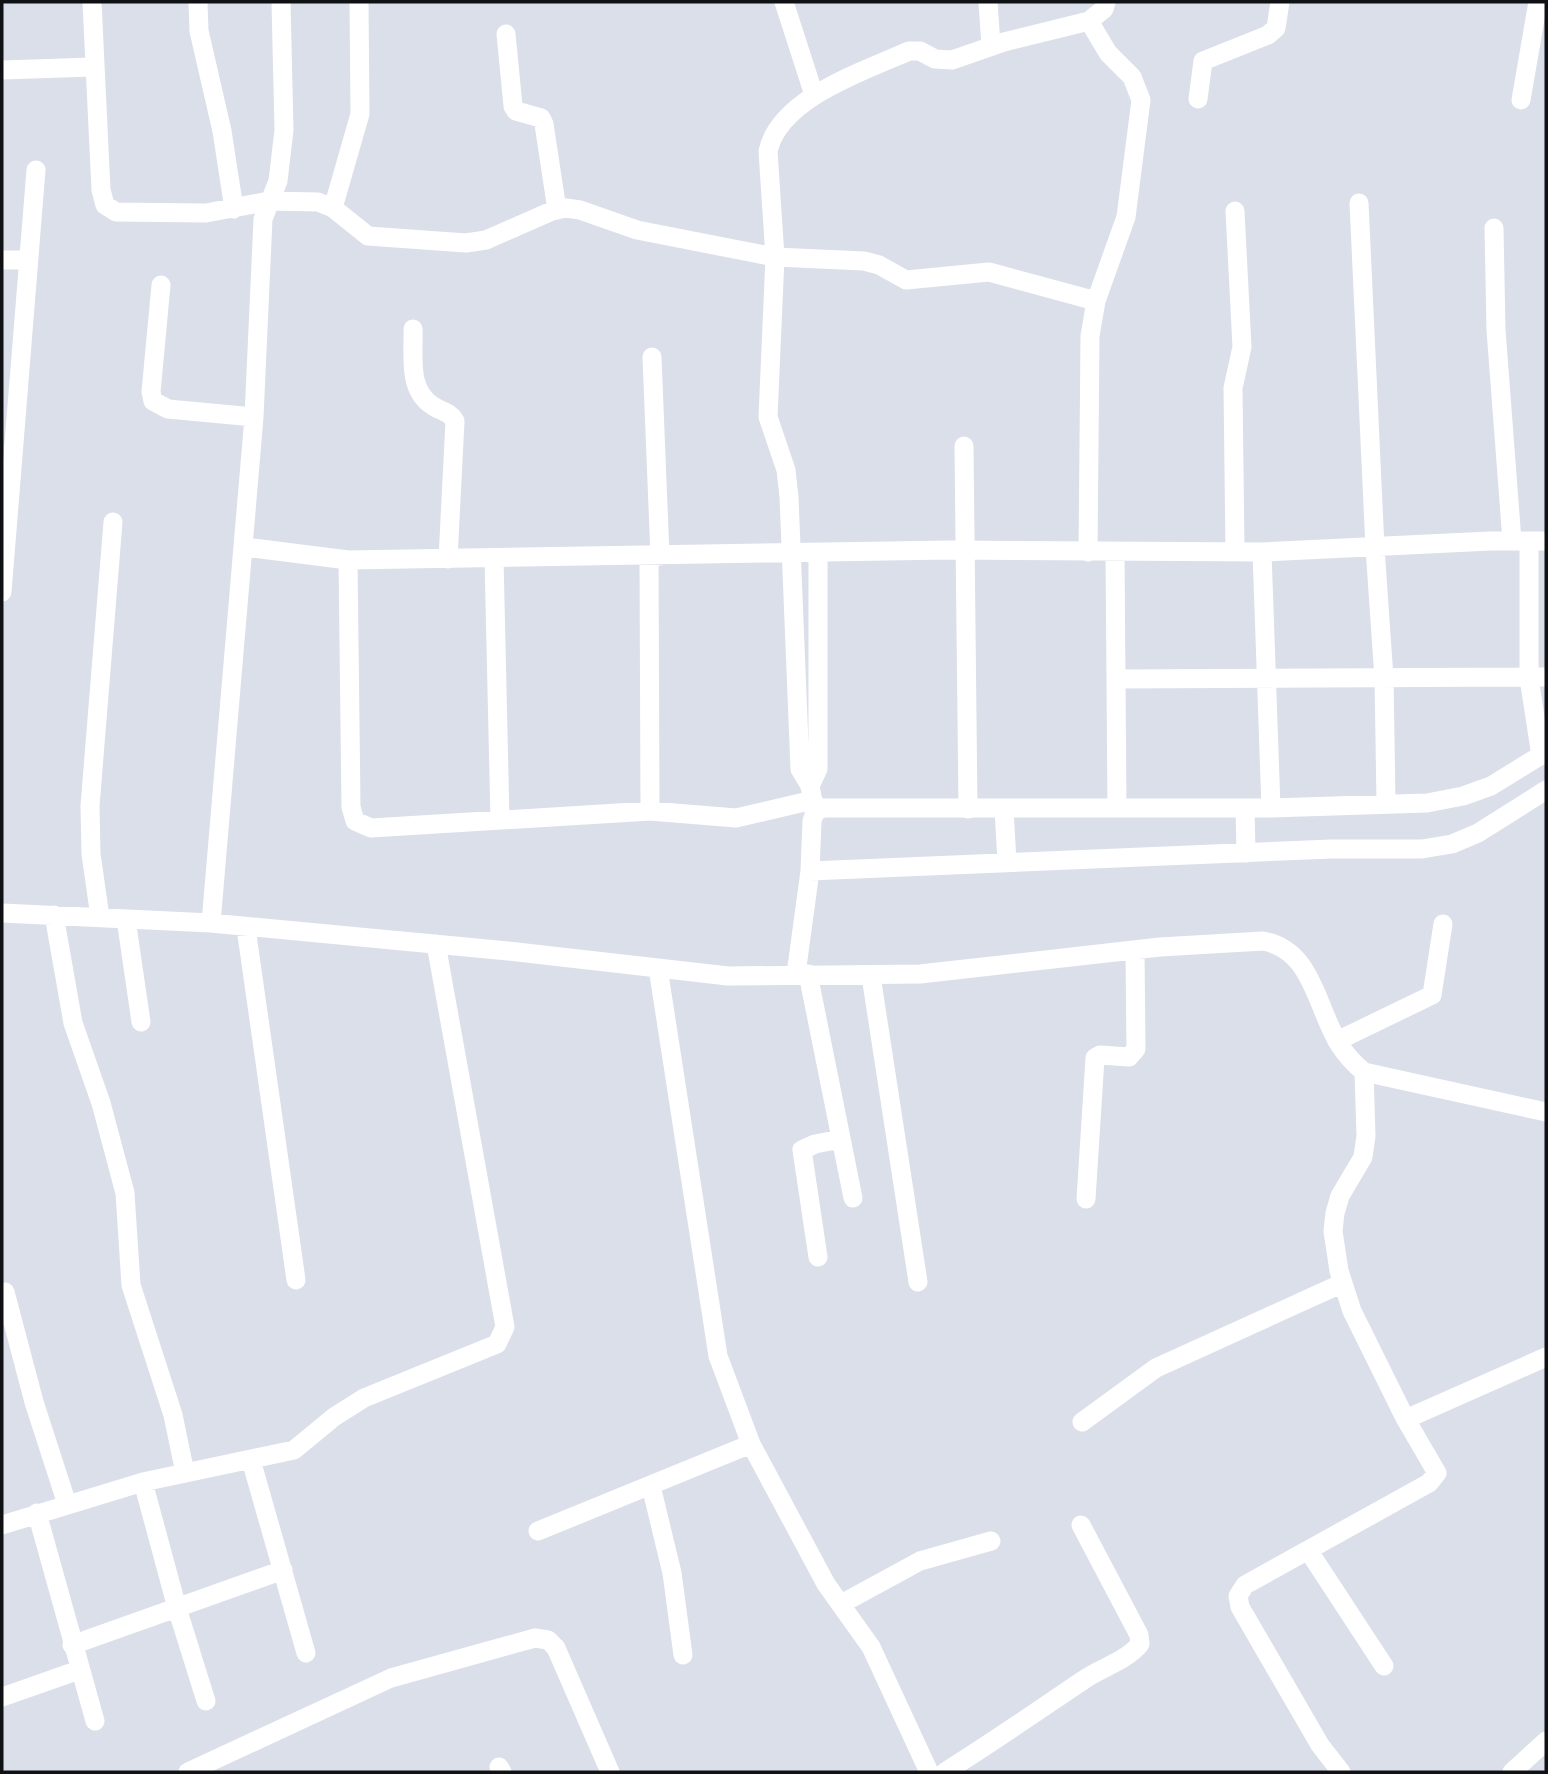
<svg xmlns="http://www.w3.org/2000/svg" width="1548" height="1774" viewBox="0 0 1548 1774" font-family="Cabin,sans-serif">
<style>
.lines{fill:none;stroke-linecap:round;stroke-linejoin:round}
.minor{stroke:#fff;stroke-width:19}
</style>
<rect width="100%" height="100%" fill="#dbdfea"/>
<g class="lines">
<!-- minor -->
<path class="minor" d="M92 2 101 190 105 205 116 212 206 213 269 201 318 202 333 208 368 236 466 243 486 240 552 211 566 208 580 210 637 230 775 257 864 261 879 265 906 280 989 272 1096 301
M198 2 199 31 222 131 234 209
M784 2 814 95
M988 2 991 46
M506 34 513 106 516 111 541 118 544 124 557 210
M2 70 93 67
M1198 99 1203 61 1268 35 1276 28 1280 2
M1521 100 1538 2
M1359 203 1375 548 1384 678 1386 802
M333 208 360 114 359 2
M1235 211 1242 347 1233 388 1235 551
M1494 228 1496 330 1512 541
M2 260H28
M161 285 151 392 153 401 168 409 254 417
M413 329C414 355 407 390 433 406 442 412 449 411 455 421L448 559
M652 357 660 556
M964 446 968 809
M1529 541V678L1541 756
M245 547 348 560 950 550 1262 552 1490 541H1546
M1088 552 1090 336 1096 301 1126 217 1141 100 1132 77 1108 53 1089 21
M1262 552 1271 808
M1115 553 1117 808
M649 556 650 811
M494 558 500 820
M348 560 351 807 355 821 371 828 650 811 736 818 813 800
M2 592 36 170
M1116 679 1546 677
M810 786 818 769V552
M1245 808 1246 853
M1004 809 1007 862
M815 812 810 786 800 769 789 497 786 470 768 417 775 257 768 151C780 98 864 71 909 51H920L935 59 952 60 1004 42 1089 21 1104 9 1106 2
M810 871 1332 849H1422L1452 844 1478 833 1546 790
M2 913 211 923 508 951 728 976 920 974 1160 947 1263 941C1313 950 1316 1007 1339 1044 1346 1055 1354 1064 1364 1072L1546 1112
M54 915 73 1023 101 1103 125 1193 131 1285 173 1415 185 1473
M100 917 91 854 90 806 113 522
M126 919 141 1022
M211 923 254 417 263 219 278 181 284 130 281 2
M246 928 296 1280
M658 968 718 1356 751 1444 826 1584 871 1647 929 1772
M796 974 810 871 812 821 815 812 823 808H1271L1427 803 1463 796 1491 786 1546 752
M808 974 853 1198
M871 976 918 1282
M1337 1041 1432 995 1443 924
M1086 1199 1095 1058 1100 1055 1129 1057 1136 1049 1135 950
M818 1257 802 1150 815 1144 841 1139
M5 1292 34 1402 67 1504
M1406 1419 1546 1357
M1082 1422 1156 1368 1343 1283
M251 1460 306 1653
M143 1482 177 1608 206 1701
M651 1486 672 1573 683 1655
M37 1513 95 1721
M2 1525 143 1482 294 1450 334 1417 364 1398 497 1344 505 1327 436 944
M538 1531 751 1444
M1308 1550 1384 1666
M841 1604 920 1561 991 1541
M72 1645 283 1570
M2 1697 79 1670
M499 1767 502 1772
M188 1772 391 1678 535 1638 548 1640 556 1648 610 1772
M945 1772C993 1742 1039 1710 1085 1679 1103 1667 1126 1661 1140 1644L1139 1635 1081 1525
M1341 1772 1320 1745 1240 1607 1238 1596 1245 1585 1429 1483 1437 1473 1405 1418 1352 1311 1339 1271 1333 1231 1335 1213 1340 1196 1363 1157 1366 1136 1364 1072
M1512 1772 1546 1741"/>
</g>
<!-- border -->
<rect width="1548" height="1774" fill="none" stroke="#101115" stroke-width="7"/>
</svg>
